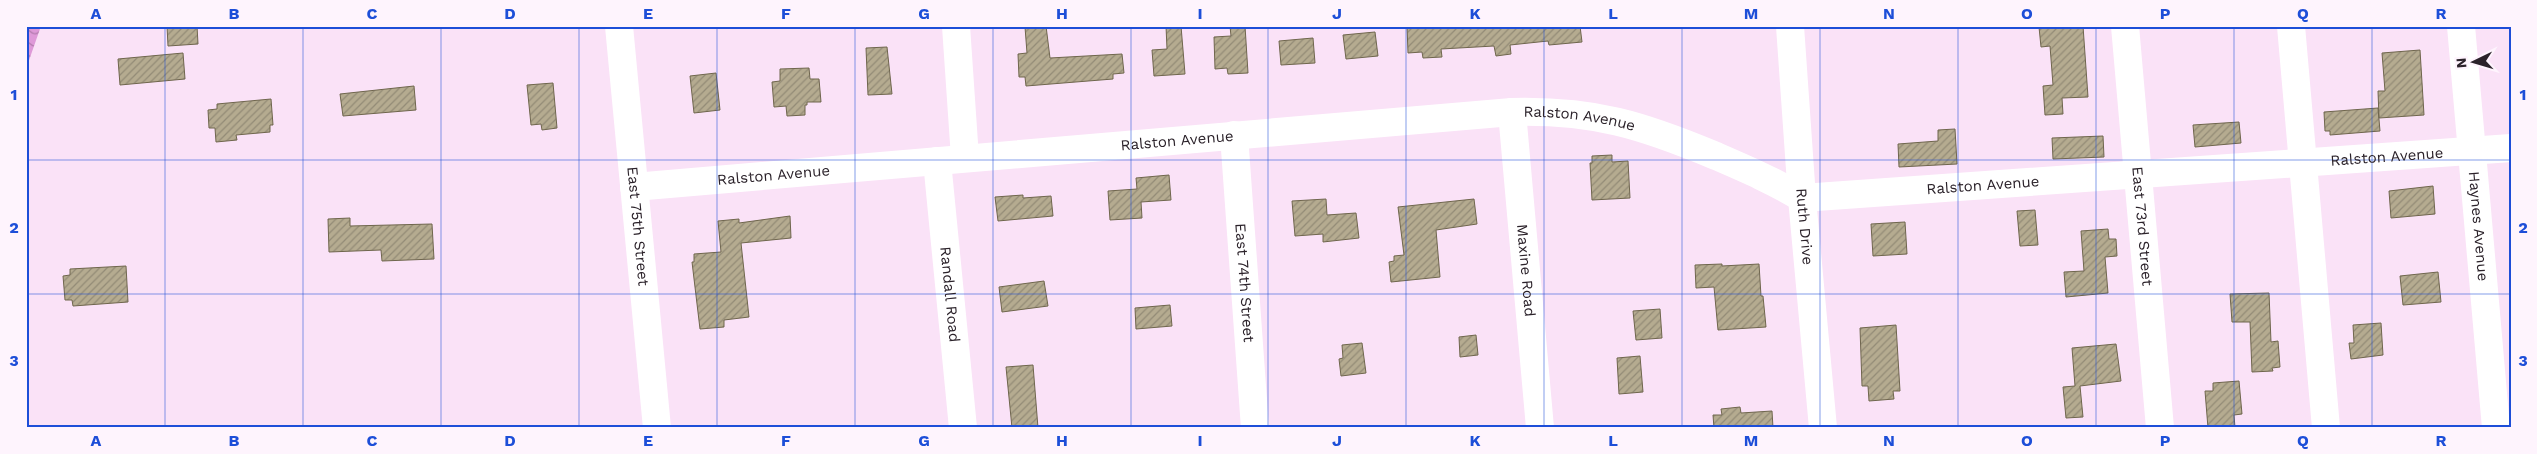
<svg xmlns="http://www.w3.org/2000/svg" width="2537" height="454" viewBox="0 0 2537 454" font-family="'Work Sans',sans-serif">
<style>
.water{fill:url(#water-waves)}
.building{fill:url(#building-hatch);stroke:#6f664d}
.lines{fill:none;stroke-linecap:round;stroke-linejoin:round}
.minor{stroke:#fff;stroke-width:28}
.grid{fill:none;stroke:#1d4ed8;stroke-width:1;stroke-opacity:0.55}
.labels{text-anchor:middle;stroke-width:4.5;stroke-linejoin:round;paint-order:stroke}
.street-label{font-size:15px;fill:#2b222a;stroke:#fef4fd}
.neatline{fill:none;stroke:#1d4ed8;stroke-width:2}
.grid-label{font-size:16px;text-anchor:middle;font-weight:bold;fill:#1d4ed8}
</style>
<defs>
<pattern id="water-waves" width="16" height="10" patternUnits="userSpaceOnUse" patternTransform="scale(1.25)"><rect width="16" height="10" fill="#de99d8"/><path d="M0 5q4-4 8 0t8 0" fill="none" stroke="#b47caf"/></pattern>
<pattern id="building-hatch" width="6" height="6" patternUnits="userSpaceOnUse" patternTransform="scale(1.25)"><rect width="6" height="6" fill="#b5ab90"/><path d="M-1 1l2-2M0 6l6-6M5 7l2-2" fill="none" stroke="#938b76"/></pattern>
</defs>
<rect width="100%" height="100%" fill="#fae2f7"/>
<!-- water -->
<path class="water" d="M26 26H41L26 69Z"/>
<!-- building -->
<path class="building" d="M167 26H197L198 44 168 46Z
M1046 26 1050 58 1122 54 1124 73 1113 74V79L1026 86 1025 77H1019L1018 54 1027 53 1025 27Z
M1166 26H1181L1185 74 1154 76 1152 50 1167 49Z
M1230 26H1245L1248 73 1228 74 1227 68 1215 69 1214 37 1231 36Z
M1407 26H1580L1582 42 1549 45 1548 41 1510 45 1511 54 1496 56 1494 46 1441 49 1442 57 1423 58 1422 52 1408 53Z
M2083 26 2088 97 2062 98 2063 114 2045 115 2043 86 2053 85 2050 46 2041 47 2039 27Z
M1375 32 1378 56 1346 59 1343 35Z
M1313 38 1315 63 1281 65 1279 41Z
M887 47 892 94 868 95 866 48Z
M2420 50 2424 115 2379 118 2378 91H2385L2382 53Z
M183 53 185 79 120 85 118 59Z
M809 68 810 79H819L821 102H807V105H805V115L787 116 786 106 774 107 772 82 780 81V69Z
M716 73 720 110 694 113 690 76Z
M553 83 557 128 542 130 541 124 531 125 527 85Z
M414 86 416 110 343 116 340 94Z
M271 99 273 125H270V132L236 135 237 140 216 142 215 128H209L208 110 217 109V104Z
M2378 108 2380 131 2330 135V131H2325L2324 112Z
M2239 122 2241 143 2195 147 2193 125Z
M1955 129 1957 164 1899 167 1898 144 1938 141V130Z
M2103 136 2104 157 2053 159 2052 138Z
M1612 155V162L1628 161 1630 198 1592 200 1590 163H1592V156Z
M1169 175 1171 200 1141 202 1142 218 1110 220 1108 191 1137 189 1136 178Z
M2433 186 2435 214 2391 218 2389 191Z
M1023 195V198L1051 196 1053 216 998 221 995 197Z
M1326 199 1327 215 1356 213 1359 238 1323 242V234L1295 236 1292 201Z
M1474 199 1477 224 1436 230 1440 277 1391 282 1389 262 1394 261V256L1404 255 1398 207Z
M2035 210 2038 245 2020 246 2017 211Z
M790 216 791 238 741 243 749 317 724 320V327L700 329 692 262H694V254L721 252 718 221 739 219V223Z
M350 218V226L432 224 434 259 382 261 381 250 329 252 328 219Z
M1905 222 1907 254 1873 256 1871 224Z
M2108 229 2109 239H2116L2117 256 2105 257 2108 293 2066 297 2064 272 2084 271 2081 231Z
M1722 264V266L1759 264 1761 296H1763L1766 327 1718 330 1714 287 1696 288 1695 265Z
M126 266 128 302 73 306 72 300H65L63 276 70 275V269Z
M2438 272 2441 302 2403 305 2400 276Z
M1044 281 1048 306 1002 312 999 287Z
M2269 293 2271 342 2278 341 2280 367 2272 368 2273 371 2252 372 2250 322H2232L2230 294Z
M1170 305 1172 326 1136 329 1135 308Z
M1660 309 1662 338 1636 340 1633 311Z
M2381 323 2383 355 2351 359 2349 343H2354L2353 325Z
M1896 325 1900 391H1893L1894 399 1869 401 1868 386H1862L1860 328Z
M1476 335 1478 355 1460 357 1459 337Z
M1362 343 1366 373 1341 376 1339 359 1343 358 1342 345Z
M2116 344 2121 381 2080 386 2083 417 2066 418 2063 387 2075 386 2072 348Z
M1640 356 1643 392 1619 394 1617 358Z
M1033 365 1038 428H1012L1006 367Z
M2239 381 2242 414 2234 415 2235 428H2208L2205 391H2213V383Z
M1740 407 1741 413 1772 411 1773 428H1714L1713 415H1722L1721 409Z"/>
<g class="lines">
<!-- minor -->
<g class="minor">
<path id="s1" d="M619 26 657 428"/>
<path d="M956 26 965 158"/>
<path id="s2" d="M1790 26 1802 198 1823 428"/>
<path id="s3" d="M2125 26 2160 428"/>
<path d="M2291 26 2326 428"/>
<path id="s4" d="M2461 26 2496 428"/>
<path id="s5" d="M1512 112 1540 428"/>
<path id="s6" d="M1234 135 1255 428"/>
<path id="s7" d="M937 161 963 428"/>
<path id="s8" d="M634 187 1512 112C1594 110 1642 125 1716 156 1746 169 1774 181 1802 198L2511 148"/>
</g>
</g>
<!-- grid -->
<path class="grid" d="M165 26V428M303 26V428M441 26V428M579 26V428M717 26V428M855 26V428M993 26V428M1131 26V428M1268 26V428M1406 26V428M1544 26V428M1682 26V428M1820 26V428M1958 26V428M2096 26V428M2234 26V428M2372 26V428M26 160H2511M26 294H2511"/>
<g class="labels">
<!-- street labels -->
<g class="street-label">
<text dy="5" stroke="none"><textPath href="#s8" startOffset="949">Ralston Avenue</textPath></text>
<text dy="5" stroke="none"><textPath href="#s8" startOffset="545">Ralston Avenue</textPath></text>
<text dy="5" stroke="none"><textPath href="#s8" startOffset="1774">Ralston Avenue</textPath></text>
<text dy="5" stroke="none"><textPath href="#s8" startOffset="140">Ralston Avenue</textPath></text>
<text dy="5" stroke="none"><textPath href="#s8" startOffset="1369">Ralston Avenue</textPath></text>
<text dy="5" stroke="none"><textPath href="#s1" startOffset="201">East 75th Street</textPath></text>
<text dy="5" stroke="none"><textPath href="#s2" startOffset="201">Ruth Drive</textPath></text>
<text dy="5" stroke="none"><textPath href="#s3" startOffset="201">East 73rd Street</textPath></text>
<text dy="5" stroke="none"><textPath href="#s4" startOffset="201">Haynes Avenue</textPath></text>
<text dy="5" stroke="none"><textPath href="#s5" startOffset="159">Maxine Road</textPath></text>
<text dy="5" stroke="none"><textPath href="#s6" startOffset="148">East 74th Street</textPath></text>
<text dy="5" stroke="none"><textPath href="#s7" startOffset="134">Randall Road</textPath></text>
</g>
</g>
<!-- border -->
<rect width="2537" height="454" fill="none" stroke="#fef4fd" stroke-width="55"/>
<!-- north arrow -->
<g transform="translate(2474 62) rotate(265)" stroke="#fef4fd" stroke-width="4" paint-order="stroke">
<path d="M0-4L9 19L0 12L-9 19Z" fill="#2b222a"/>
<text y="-8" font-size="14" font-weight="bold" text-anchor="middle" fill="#2b222a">N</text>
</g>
<rect x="28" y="28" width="2482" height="398" class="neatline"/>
<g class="grid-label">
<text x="96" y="19">A</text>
<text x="234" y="19">B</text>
<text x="372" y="19">C</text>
<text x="510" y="19">D</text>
<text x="648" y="19">E</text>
<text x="786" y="19">F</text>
<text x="924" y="19">G</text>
<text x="1062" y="19">H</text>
<text x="1200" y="19">I</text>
<text x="1337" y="19">J</text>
<text x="1475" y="19">K</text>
<text x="1613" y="19">L</text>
<text x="1751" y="19">M</text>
<text x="1889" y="19">N</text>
<text x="2027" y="19">O</text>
<text x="2165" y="19">P</text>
<text x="2303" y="19">Q</text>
<text x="2441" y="19">R</text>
<text x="14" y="100">1</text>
<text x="2523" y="100">1</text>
<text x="14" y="233">2</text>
<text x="2523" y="233">2</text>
<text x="14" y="366">3</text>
<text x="2523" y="366">3</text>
<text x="96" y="446">A</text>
<text x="234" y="446">B</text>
<text x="372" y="446">C</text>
<text x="510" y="446">D</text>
<text x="648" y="446">E</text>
<text x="786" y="446">F</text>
<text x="924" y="446">G</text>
<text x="1062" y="446">H</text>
<text x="1200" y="446">I</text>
<text x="1337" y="446">J</text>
<text x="1475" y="446">K</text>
<text x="1613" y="446">L</text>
<text x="1751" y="446">M</text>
<text x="1889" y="446">N</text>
<text x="2027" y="446">O</text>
<text x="2165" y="446">P</text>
<text x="2303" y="446">Q</text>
<text x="2441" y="446">R</text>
</g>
</svg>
